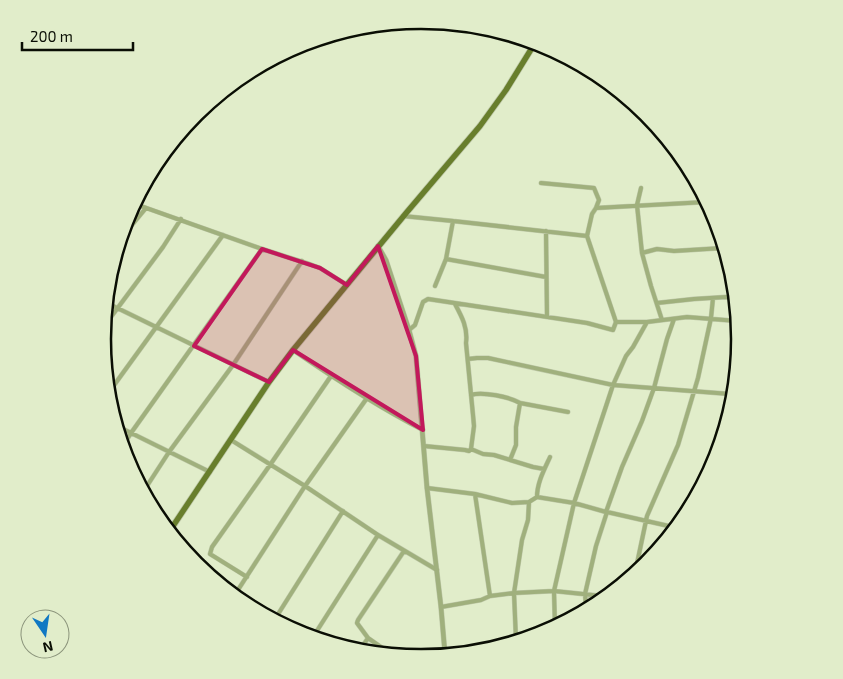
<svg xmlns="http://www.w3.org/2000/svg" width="843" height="679" viewBox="0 0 843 679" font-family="'Exo 2',sans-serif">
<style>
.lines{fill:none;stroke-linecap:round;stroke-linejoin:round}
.minor-casing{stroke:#bfc9aa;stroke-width:5}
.tertiary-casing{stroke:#bfc9aa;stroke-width:5.5}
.primary-casing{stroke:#bfc9aa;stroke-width:7}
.minor{stroke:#a0b07d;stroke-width:4}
.tertiary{stroke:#a0b07d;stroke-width:4.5}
.primary{stroke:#687e2c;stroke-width:5.5}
.marked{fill:#c2185b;fill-opacity:0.2;stroke:#c2185b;stroke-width:4;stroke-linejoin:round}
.rim{fill:none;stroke:#0a0e04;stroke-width:2.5}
</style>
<rect width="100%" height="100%" fill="#e1edca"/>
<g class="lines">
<!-- minor casing -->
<g class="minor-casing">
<path id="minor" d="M541 183 594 188 599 200 596 208
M641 188 637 205 642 253 651 286 662 320
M135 204 262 249 309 264 320 268 347 285
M403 216 453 221 587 236
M546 231 547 317
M122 237 146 208
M642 253 657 249 674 251 723 248
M446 259 546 277
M435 286 446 259 453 221
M657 303 694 299 726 297 733 298
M109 304 269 382
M455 304C462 317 468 328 466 343L473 415 474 426 471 449
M616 322H647L687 317 737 321
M105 325 163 247 181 219
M409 330 415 325 423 302 428 299 587 323 613 330 616 322 587 236 592 214 596 208 706 202
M293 350C335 379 378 407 423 430
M468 359 477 358H488L613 385 730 394
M112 388 223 235
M471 395C482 391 510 397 520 403L568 412
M119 427 210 472
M231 440 305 486 378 535 437 570
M123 446 131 433 262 249
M424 446 465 450 469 451 471 449 483 454 494 455 533 467 544 469
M510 460 516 445V427L520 403
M709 474 721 440
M427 488 475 494 512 503 529 502 537 497 574 503 606 512H607L673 527
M145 489 169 452 233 365 302 261
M475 494 490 596
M537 497C537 483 544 470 550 457
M606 512 622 467 642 421 654 388 667 339 674 319
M635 573 647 516 678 445 698 378 711 318 713 298
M247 577 210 554 212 547 270 465 331 376
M236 593 305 486 367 398
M586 606 585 594 596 546 607 512
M441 607 481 600 490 596 514 593 554 591 602 596
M275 619 343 511
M555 627 554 591 574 503 613 385 626 356 633 347 647 322
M313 637 378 535
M516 640 514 593 522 540 528 520 529 502
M362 647 368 638
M388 652 368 638 357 623 358 620 404 551"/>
</g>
<!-- tertiary casing -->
<g class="tertiary-casing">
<path id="tertiary" d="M378 246 386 260 409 330 416 356 427 488 441 607 445 654"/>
</g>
<!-- primary casing -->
<g class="primary-casing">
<path id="primary" d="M171 529 269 382 293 350 407 212 480 126 506 90 535 43"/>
</g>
<!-- minor -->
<use href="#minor" class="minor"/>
<!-- tertiary -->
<use href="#tertiary" class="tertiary"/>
<!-- primary -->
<use href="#primary" class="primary"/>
</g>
<!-- marked area -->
<path class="marked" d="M378 246 416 356 423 430 293 350 269 382 194 346 262 249 320 268 347 285Z"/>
<!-- crop -->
<path d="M0 0H843V679H0ZM111 339a310 310 0 1 1 620 0a310 310 0 1 1-620 0Z" fill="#e1edca" fill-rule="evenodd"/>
<path class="rim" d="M111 339a310 310 0 1 1 620 0a310 310 0 1 1-620 0Z"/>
<!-- north arrow -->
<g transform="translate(45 634) rotate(167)"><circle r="24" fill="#e1edca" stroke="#8b947b"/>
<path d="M0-4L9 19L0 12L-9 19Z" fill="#1078c3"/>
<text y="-8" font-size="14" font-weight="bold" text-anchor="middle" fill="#0a0e04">N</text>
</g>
<!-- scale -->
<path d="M22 42v8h111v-8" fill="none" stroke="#0a0e04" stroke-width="2.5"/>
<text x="30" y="42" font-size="15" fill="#0a0e04" stroke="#e1edca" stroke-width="4" paint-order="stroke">200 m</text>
</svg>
